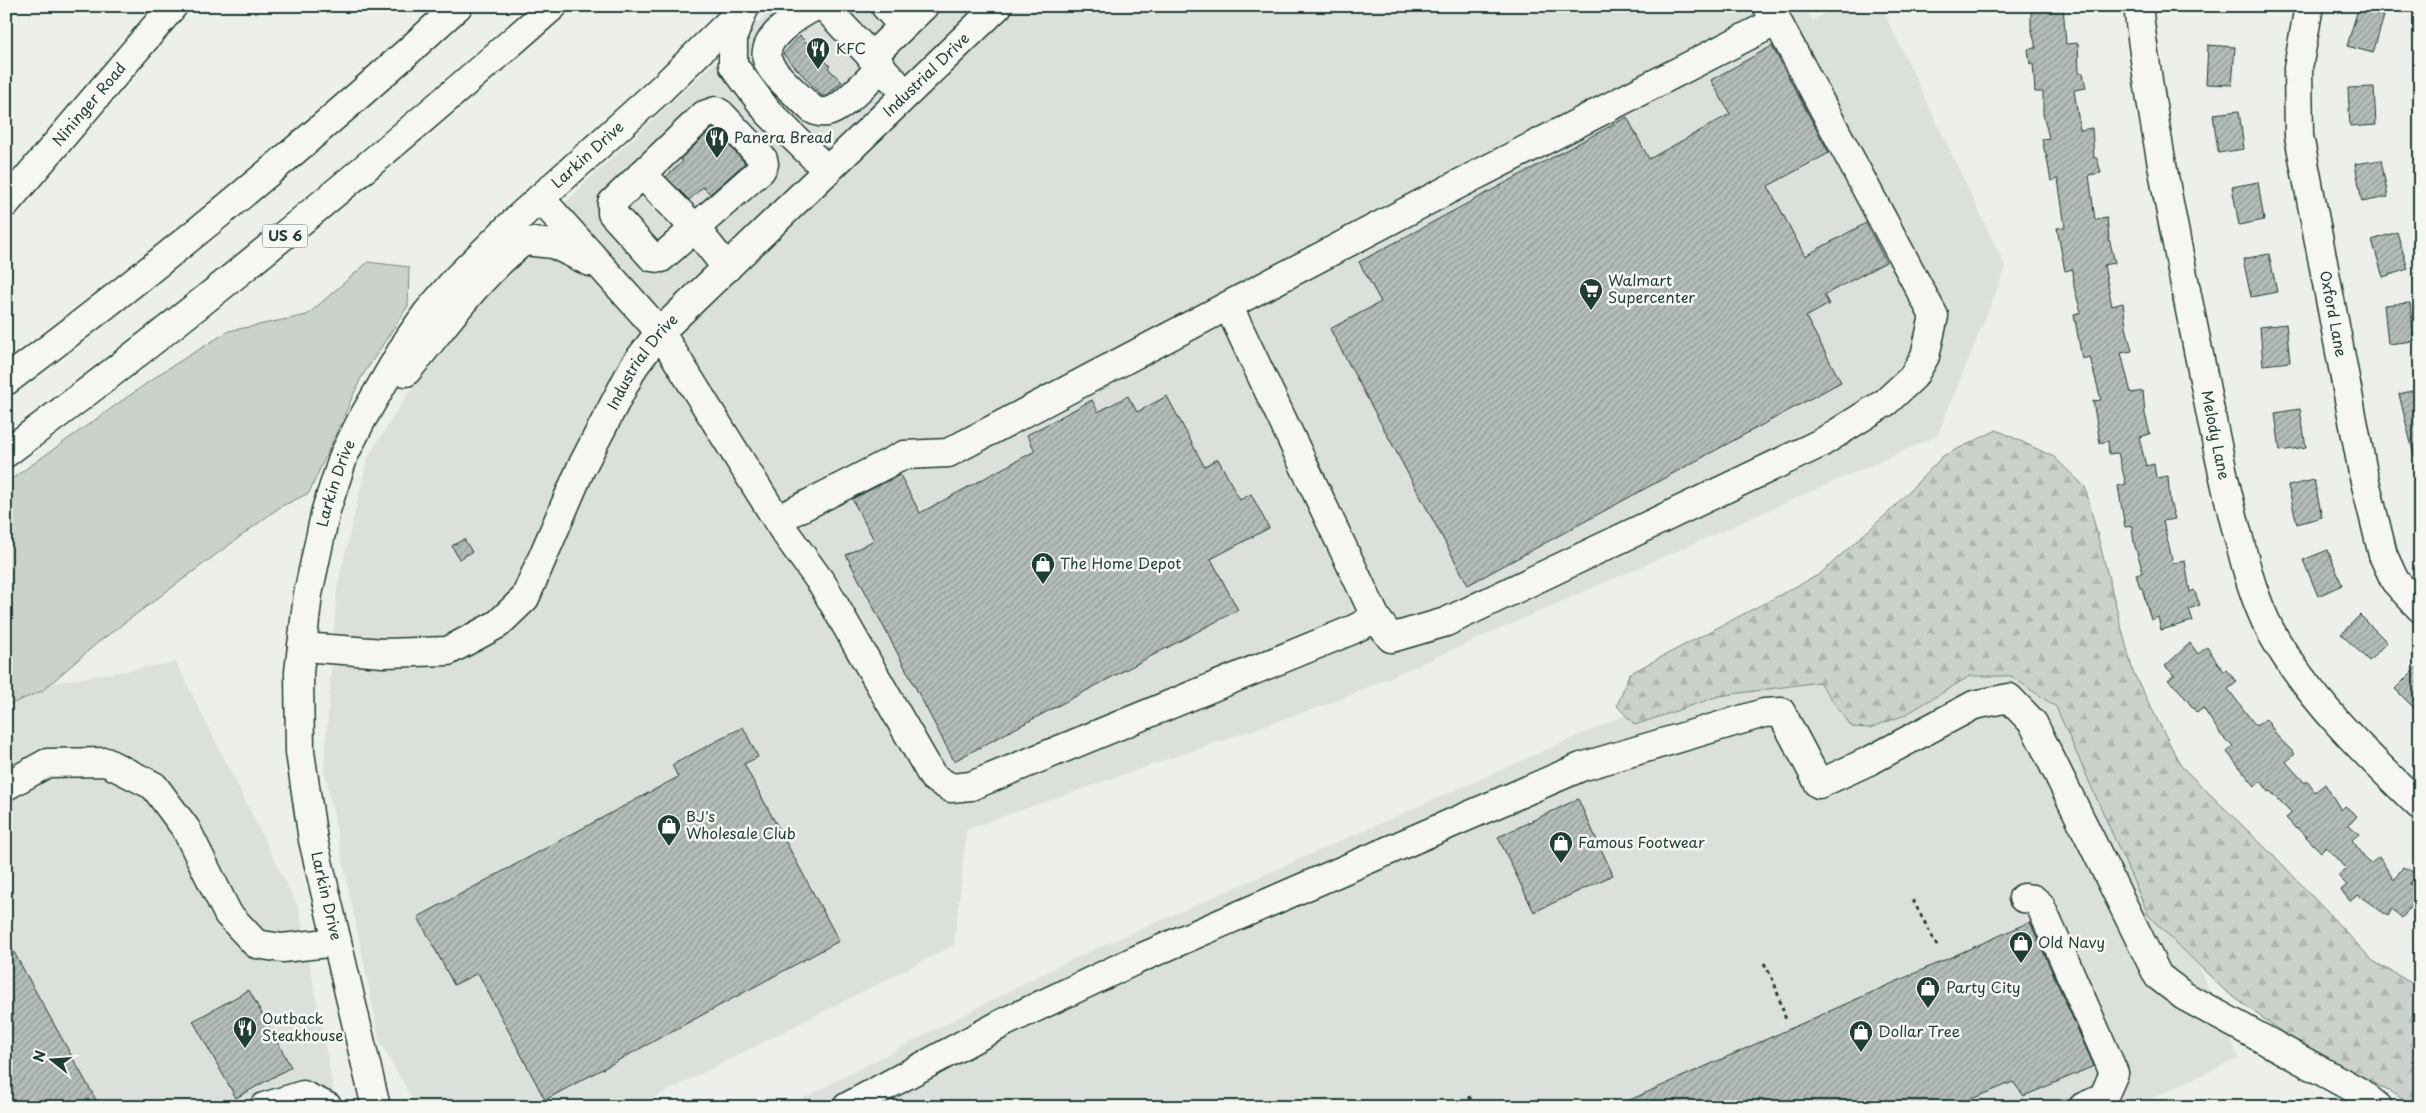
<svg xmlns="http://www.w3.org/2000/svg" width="2426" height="1113" viewBox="0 0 2426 1113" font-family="'Playpen Sans',sans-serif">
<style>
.built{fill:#dce0db}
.green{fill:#cbd2cc;stroke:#758880}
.forest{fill:url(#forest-firs);stroke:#758880}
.building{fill:url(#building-hatch);stroke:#1f3d34}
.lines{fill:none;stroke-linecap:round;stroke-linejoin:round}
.minor-casing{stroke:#1f3d34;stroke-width:31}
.highway-casing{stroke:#1f3d34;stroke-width:31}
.path{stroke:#1f3d34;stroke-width:3;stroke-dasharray:4 4;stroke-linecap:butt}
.minor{stroke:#f6f6f2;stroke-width:28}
.highway{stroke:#f6f6f2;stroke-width:28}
.labels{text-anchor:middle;stroke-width:5;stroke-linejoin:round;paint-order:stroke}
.shield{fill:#f6f6f2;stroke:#60746d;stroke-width:1}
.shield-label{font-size:14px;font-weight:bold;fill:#1f3d34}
.poi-label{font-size:15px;fill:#1f3d34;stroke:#f6f6f2;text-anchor:start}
.street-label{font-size:15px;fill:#1f3d34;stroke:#f6f6f2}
</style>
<defs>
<pattern id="forest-firs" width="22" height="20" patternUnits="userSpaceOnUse" patternTransform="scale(1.25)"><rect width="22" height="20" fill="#cbd2cc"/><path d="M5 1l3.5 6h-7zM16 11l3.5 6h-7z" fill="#aeb5b0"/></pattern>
<pattern id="building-hatch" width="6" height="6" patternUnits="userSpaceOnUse" patternTransform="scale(1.25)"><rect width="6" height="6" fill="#b4bdb8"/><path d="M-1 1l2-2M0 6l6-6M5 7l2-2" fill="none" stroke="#929b96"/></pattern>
</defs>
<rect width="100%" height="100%" fill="#edefea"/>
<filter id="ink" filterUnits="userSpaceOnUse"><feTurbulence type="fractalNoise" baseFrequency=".02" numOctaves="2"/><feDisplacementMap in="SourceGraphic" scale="10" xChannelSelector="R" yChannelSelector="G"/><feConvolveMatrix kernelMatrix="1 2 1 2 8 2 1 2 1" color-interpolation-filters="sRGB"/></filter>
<g filter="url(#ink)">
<!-- built -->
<path class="built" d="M775 6H1803L1813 20 1840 6H1881L2006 268 1937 436 1339 700 967 829 954 945 636 1107H417L380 1042 324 769 337 588 368 457 457 316 584 184Z
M2014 543 2239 1058 2132 1107H786L1062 964Z
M176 662 299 909 337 1107H6V691Z"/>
<!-- green -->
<path class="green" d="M368 262 409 267 408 306 361 378 309 493 280 507 96 644 42 691 6 706V483L164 371 229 331 307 315Z"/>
<!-- forest -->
<path class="forest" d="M1997 430 2054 457 2085 487 2133 672 2181 766 2281 863 2373 961 2420 988V1107H2408L2405 1100 2290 1038 2224 990 2149 916 2056 707 2011 676H1970L1905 715 1870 728 1852 727 1819 682 1719 696 1635 725 1617 706 1629 674 1820 574 1891 510 1943 456Z"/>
<!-- building -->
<path class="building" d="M2031 6H2063L2066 44 2078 43 2079 73H2083L2086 88 2074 90 2080 130 2092 128 2094 158H2097L2101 173 2089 175 2095 220 2107 218 2109 238 2115 263 2104 265 2112 306 2123 303 2126 327 2132 351 2121 353 2131 393 2143 391 2145 414 2150 434 2139 437 2146 466 2154 464 2156 478 2168 476 2170 502 2175 519 2163 521 2173 563 2185 561 2190 592 2194 590 2200 605 2189 609 2193 621 2161 630 2158 617 2151 620 2142 588H2140L2136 574 2143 572 2134 543 2132 526 2125 527 2118 486 2126 484 2118 453 2109 454 2108 441 2100 443 2093 401 2101 400 2090 357 2082 359 2074 314 2081 312 2074 287 2073 269 2065 271 2057 228 2065 227 2058 179 2051 181 2046 153H2045L2042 139 2049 138 2043 114V92H2035L2033 63 2030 64 2028 49 2036 48 2031 26Z
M2358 9 2384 16 2373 53 2347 46Z
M800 36 830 66 828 68 842 82 826 96H822L783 54Z
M2208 45 2235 47 2232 85 2206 84Z
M1772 46 1829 153 1768 186 1805 256 1866 223 1886 262 1824 295 1829 304 1806 317 1841 382 1468 585 1330 329 1381 302 1359 262 1627 117 1649 159 1730 114 1711 80Z
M2374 87 2376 125 2350 127 2348 88Z
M2239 111 2244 149 2218 153 2213 114Z
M713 128 745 163 710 194 703 187 689 200 666 177 683 161 680 159Z
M2381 160 2388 197 2362 202 2355 164Z
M2258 182 2264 220 2239 225 2232 187Z
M2397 232 2408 269 2383 277 2372 240Z
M2269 254 2277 292 2251 297 2243 259Z
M2410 303 2414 341 2388 344 2384 305Z
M2286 324 2290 362 2263 365 2260 327Z
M2420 389V455L2414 456 2399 394Z
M1128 396 1137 412 1167 396 1204 466 1218 459 1240 500 1251 494 1269 528 1211 559 1238 610 954 761 846 555 874 540 852 499 900 475 920 513 1035 451 1027 435 1092 400 1098 412Z
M2300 409 2306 447 2280 451 2275 413Z
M2314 480 2322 517 2297 524 2288 486Z
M464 539 472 552 459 559 452 546Z
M2328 550 2342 585 2318 596 2303 560Z
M2360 615 2387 642 2369 661 2341 634Z
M2190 643 2198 654 2207 647 2224 672 2226 670 2237 682 2228 689 2256 726 2266 719 2279 738 2295 754 2286 762 2305 783 2307 781 2315 792 2325 784 2341 810 2345 806 2357 816 2349 825 2359 834 2352 840 2370 864 2379 857 2394 880 2403 867 2417 874 2410 884 2420 890V894L2402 918 2392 909 2388 916 2358 895 2350 901 2341 890 2347 885 2338 876 2346 869 2326 847 2321 852 2297 828 2296 829 2286 818 2292 813 2270 791 2269 792 2261 781 2255 786 2227 752 2233 747 2221 735 2203 708 2197 713 2179 690 2168 680 2174 675 2165 666Z
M2420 664V714L2395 689Z
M743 727 758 757 744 764 839 941 545 1100 478 973 454 985 418 917 678 777 672 765Z
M1578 799 1613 875 1534 912 1498 837Z
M2030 922 2094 1066 2024 1096 2013 1082 1952 1107H1614Z
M6 938 100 1107H6Z
M249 990 291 1067 236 1098 193 1021Z"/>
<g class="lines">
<!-- minor casing -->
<g class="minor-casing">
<g id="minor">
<path d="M816 6C798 15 756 40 769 64 777 79 800 97 812 109 817 112 821 113 827 112 842 110 869 78 882 67"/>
<path d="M824 6 894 81"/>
<path d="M885 6 903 26"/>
<path id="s1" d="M2138 6C2153 134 2180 259 2205 385 2215 437 2225 488 2239 539 2247 571 2255 601 2270 630 2307 697 2365 753 2420 806"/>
<path id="s2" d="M2309 6 2298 68 2299 136 2363 473 2383 555 2395 581 2420 608"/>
<path d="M743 11 733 36V65L768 112 828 171"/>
<path d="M871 57 924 6"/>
<path d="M716 111 721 114 763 159 764 164 761 170 661 258 652 257 612 213V203L704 115Z"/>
<path d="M642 174 696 229 727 268"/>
<path d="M540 198 660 332 784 531 823 585 933 777 951 788 971 786 1352 630 1376 618 1391 638 1446 622 1821 443 1886 402 1913 377 1925 356 1934 316 1777 21 1767 6"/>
<path id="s3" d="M6 203 173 6"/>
<path d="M1229 307 1376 618"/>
<path d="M406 372C444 327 476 278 524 241L553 244 590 262"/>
<path d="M777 520 904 455 948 453 1457 185 1777 21"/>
<path id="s4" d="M302 647 384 653 448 651 498 624 525 598 581 468 634 366 660 332 998 6"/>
<path d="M6 786 47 763 106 762 154 786 186 829 228 914 256 944 282 948 337 942"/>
<path d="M2023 898 2033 899 2040 905 2114 1073 2103 1098 2083 1107"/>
<path d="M264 1107 303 1095 328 1107"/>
<path id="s5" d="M376 1107 313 840 300 752 299 672 308 594 326 510 344 455 361 421 408 340 427 313 457 278 517 219 661 89 746 6"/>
<path d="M847 1107 1005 1022 1136 960 1581 767 1764 713 1781 712 1819 784 1871 760 1974 705 2009 698 2033 723 2158 976 2184 996 2358 1091 2378 1107"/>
</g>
</g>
<!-- highway casing -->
<g class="highway-casing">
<path id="highway" d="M6 381C163 263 314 139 458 6
M6 453C195 313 376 162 553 6"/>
</g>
<!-- path -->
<path class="path" d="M1913 900 1938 948
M1764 963 1774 982 1786 1020
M1469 1096 1474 1107"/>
<!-- minor -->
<use href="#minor" class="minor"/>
<!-- highway -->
<use href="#highway" class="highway"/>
</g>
</g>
<!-- icons -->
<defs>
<g id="restaurant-pin" transform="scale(1.25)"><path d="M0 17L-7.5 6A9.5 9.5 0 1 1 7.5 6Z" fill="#1f3d34" stroke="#f6f6f2"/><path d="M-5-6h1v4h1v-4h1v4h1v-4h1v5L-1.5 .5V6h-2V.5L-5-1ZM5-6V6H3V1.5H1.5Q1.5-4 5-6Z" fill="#fff"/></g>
<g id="supermarket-pin" transform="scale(1.25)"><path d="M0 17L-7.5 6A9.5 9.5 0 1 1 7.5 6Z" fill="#1f3d34" stroke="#f6f6f2"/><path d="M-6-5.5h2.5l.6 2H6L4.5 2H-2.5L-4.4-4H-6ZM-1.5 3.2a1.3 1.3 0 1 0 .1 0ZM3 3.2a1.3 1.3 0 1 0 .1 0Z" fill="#fff"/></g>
<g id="shop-pin" transform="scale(1.25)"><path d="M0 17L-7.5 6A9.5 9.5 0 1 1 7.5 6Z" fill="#1f3d34" stroke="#f6f6f2"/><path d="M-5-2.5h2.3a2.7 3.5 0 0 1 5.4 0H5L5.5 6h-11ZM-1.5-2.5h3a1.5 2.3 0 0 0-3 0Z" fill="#fff"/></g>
</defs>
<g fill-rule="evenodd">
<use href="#restaurant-pin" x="818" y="49"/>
<use href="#restaurant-pin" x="717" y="138"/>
<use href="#supermarket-pin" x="1591" y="290"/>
<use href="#shop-pin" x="1043" y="564"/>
<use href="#shop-pin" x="669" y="826"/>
<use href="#shop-pin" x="1561" y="843"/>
<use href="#shop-pin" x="2021" y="943"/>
<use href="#shop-pin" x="1928" y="988"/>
<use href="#restaurant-pin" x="245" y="1028"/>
<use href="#shop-pin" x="1861" y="1032"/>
</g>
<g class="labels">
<!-- shield labels -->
<rect class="shield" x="262.5" y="224.5" width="45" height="23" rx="4"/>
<g class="shield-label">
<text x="285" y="241">US 6</text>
</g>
<!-- poi labels -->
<g class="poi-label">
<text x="836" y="54">KFC</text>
<text x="734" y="143">Panera Bread</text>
<text x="1608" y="286">Walmart<tspan x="1608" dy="17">Supercenter</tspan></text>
<text x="1060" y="569">The Home Depot</text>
<text x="686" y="822">BJ's<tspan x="686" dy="17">Wholesale Club</tspan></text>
<text x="1578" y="848">Famous Footwear</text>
<text x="2038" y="948">Old Navy</text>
<text x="1946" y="993">Party City</text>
<text x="262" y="1024">Outback<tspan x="262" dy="17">Steakhouse</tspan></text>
<text x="1878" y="1037">Dollar Tree</text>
</g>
<!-- street labels -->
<g class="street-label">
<text dy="5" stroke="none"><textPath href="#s4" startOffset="910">Industrial Drive</textPath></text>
<text dy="5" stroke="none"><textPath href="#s3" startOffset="129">Nininger Road</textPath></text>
<text dy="5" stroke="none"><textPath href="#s5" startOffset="1056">Larkin Drive</textPath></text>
<text dy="5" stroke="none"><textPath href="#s2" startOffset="312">Oxford Lane</textPath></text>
<text dy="5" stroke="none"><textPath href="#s4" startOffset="505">Industrial Drive</textPath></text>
<text dy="5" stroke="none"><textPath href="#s1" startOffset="436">Melody Lane</textPath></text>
<text dy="5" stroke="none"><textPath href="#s5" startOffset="636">Larkin Drive</textPath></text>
<text transform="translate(326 896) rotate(77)" y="5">Larkin Drive</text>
</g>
</g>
<!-- margin -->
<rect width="2426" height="1113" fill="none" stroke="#f6f6f2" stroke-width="25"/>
<rect x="12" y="12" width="2401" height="1088" fill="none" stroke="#1f3d34" stroke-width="2" filter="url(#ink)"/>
<!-- north arrow -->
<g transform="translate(52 1060) rotate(287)" stroke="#f6f6f2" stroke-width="4" paint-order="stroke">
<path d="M0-4L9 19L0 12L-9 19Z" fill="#1f3d34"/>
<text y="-8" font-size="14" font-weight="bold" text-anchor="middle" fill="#1f3d34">N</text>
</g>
</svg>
